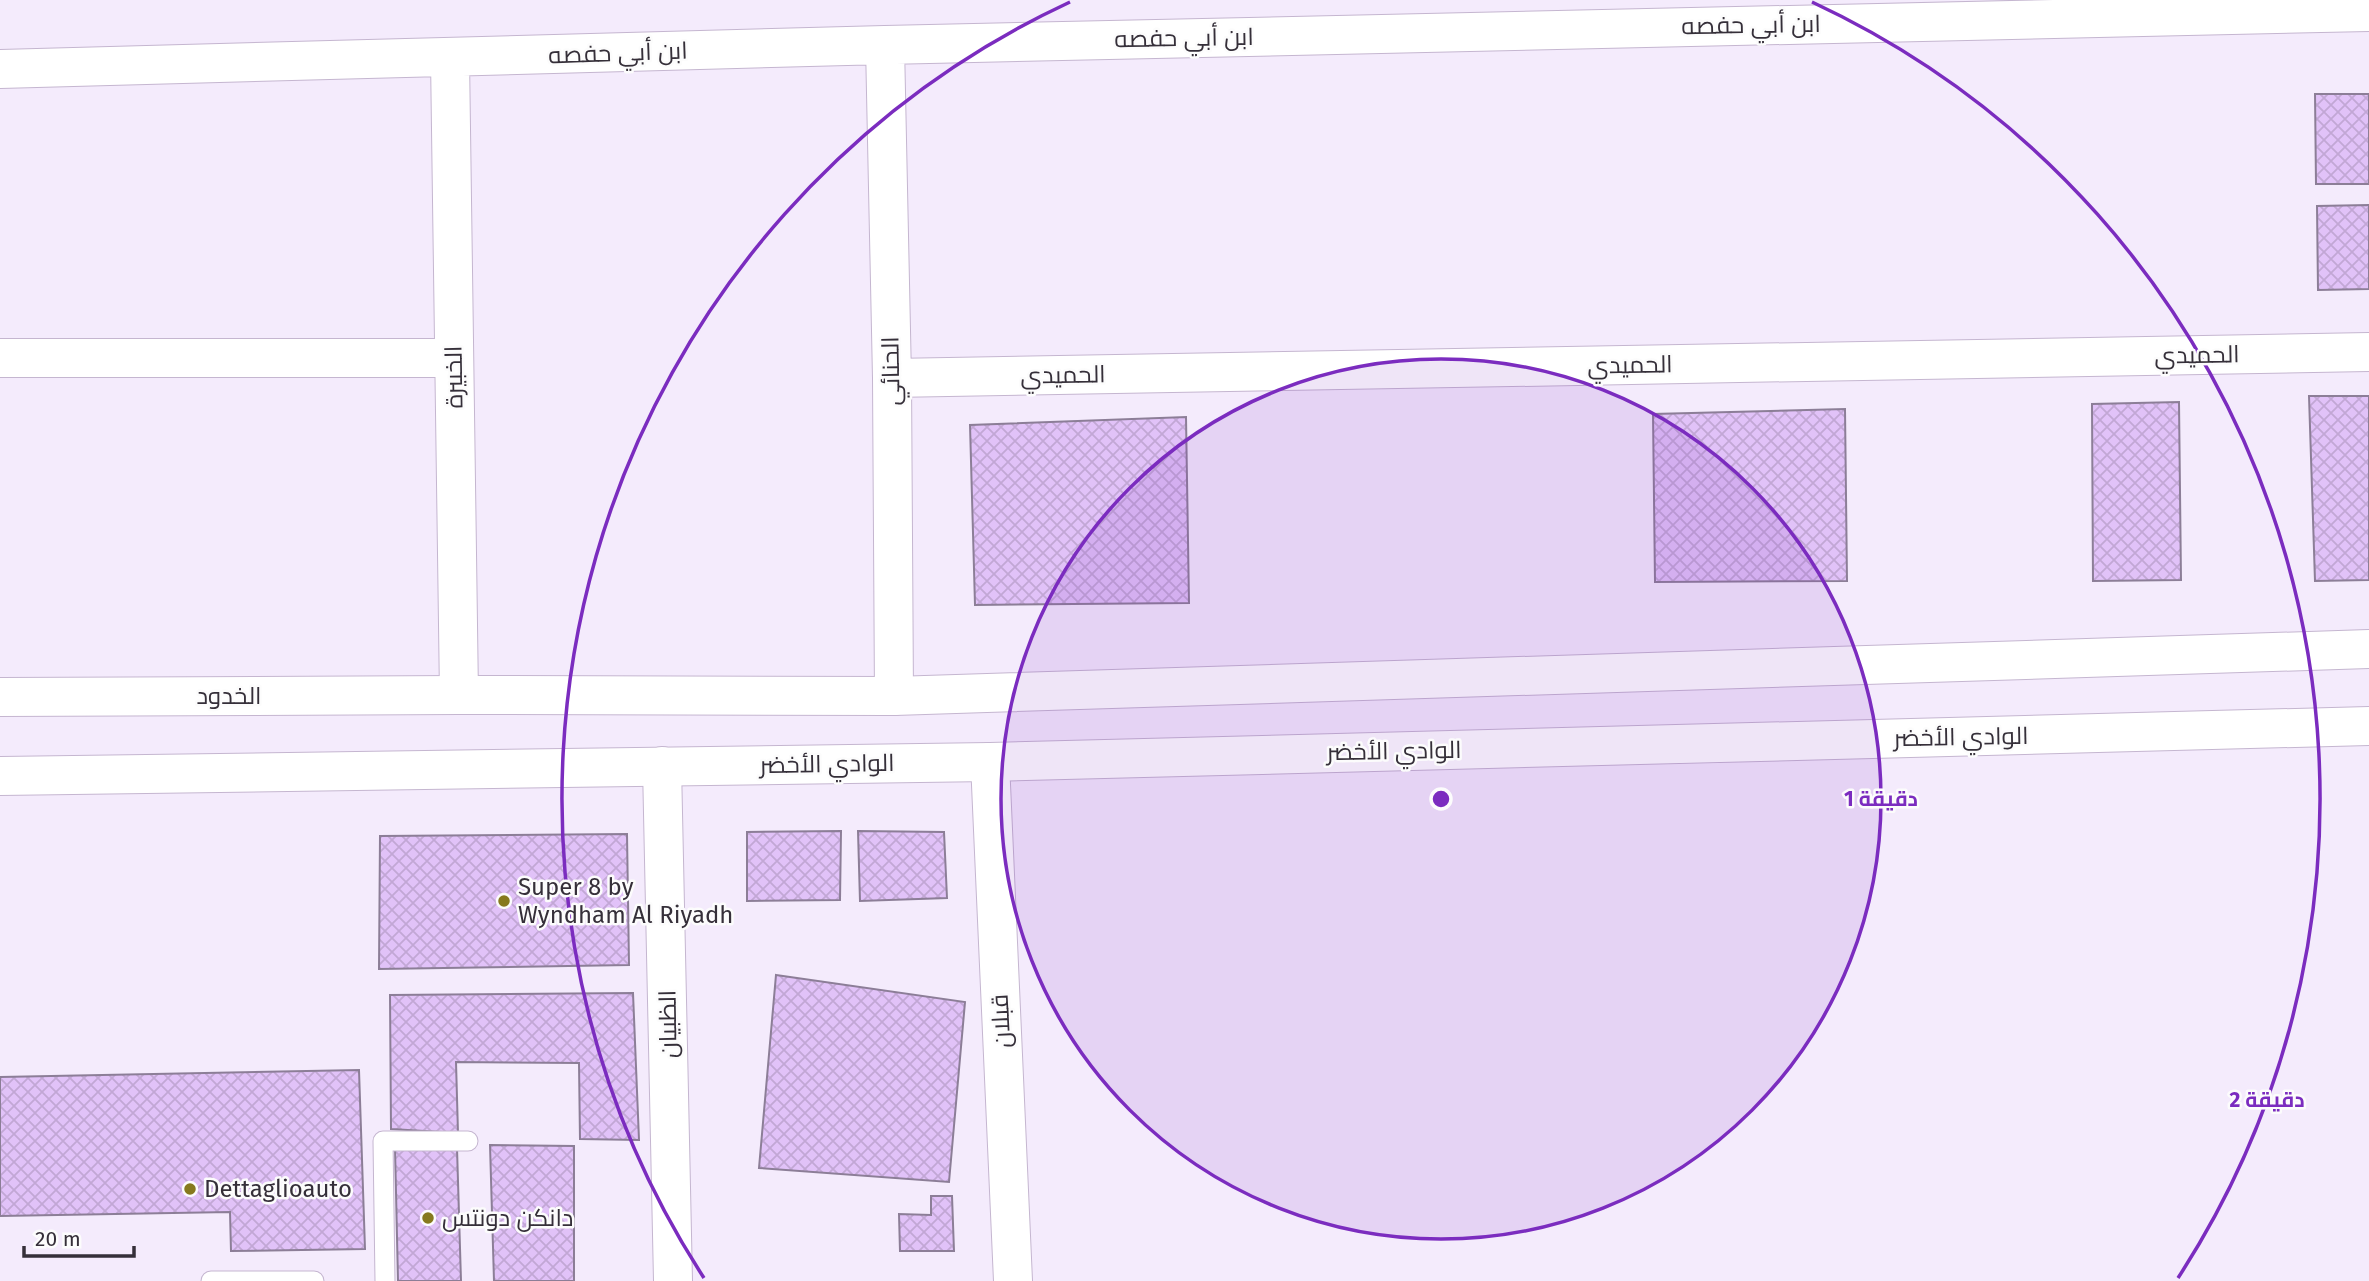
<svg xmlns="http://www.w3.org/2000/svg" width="2369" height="1281" viewBox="0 0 2369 1281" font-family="'Fira Sans',Cairo,sans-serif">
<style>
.building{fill:url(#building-cross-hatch);stroke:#8c7e97;stroke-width:2}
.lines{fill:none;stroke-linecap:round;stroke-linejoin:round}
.service-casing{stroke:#c5b6d0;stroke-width:21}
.minor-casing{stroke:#c5b6d0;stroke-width:40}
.tertiary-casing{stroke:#c5b6d0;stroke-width:40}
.service{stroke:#fff;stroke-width:19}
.minor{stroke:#fff;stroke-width:38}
.tertiary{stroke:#fff;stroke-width:38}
.ring{fill:none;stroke:#7b2cbf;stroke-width:3.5}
.poi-dot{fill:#86791e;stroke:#fcfcfc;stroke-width:2.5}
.labels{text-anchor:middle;stroke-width:5;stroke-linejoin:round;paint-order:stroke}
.street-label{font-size:24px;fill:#352f39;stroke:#fcfcfc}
.poi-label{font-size:24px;fill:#352f39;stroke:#fcfcfc;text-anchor:start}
.centre{fill:#7b2cbf;stroke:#fcfcfc;stroke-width:3.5}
.ring-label{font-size:21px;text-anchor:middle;font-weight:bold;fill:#7b2cbf;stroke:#fcfcfc;stroke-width:5;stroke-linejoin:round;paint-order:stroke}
</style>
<defs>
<pattern id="building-cross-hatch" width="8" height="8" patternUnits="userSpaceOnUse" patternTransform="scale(1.75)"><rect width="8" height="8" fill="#e1c2f8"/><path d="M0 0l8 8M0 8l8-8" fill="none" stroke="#c2a7d5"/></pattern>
</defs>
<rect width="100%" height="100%" fill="#f4ebfc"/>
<!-- building -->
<path class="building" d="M2315 94H2369V184H2316Z
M2369 205V289L2318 290 2317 206Z
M2309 396H2369V580L2315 581Z
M2179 402 2181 580 2093 581 2092 404Z
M1845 409 1847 581 1655 582 1653 414Z
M1186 417 1189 603 975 605 970 425Z
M841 831 840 900 747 901V832Z
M858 831 944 832 947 898 860 901Z
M627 834 629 965 379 969 380 836Z
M776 975 965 1002 949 1182 759 1168Z
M633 993 639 1140 580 1139 579 1063 456 1062 458 1133 391 1129 390 995Z
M359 1070 365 1249 231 1251 230 1212 0 1216V1077Z
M490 1145 574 1146V1281H494Z
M395 1148H457L461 1281H398Z
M931 1196H952L954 1251H900L899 1214 931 1215Z"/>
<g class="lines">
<!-- service casing -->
<g class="service-casing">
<path id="service" d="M211 1281H314
M385 1281 383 1141H468"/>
</g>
<!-- minor casing -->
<g class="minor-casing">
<path id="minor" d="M885 45 892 378 894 696
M450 58 459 695
M0 69 885 45 2369 12
M0 358H454
M892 378 2369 352
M990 762 1013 1281
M662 766 673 1281"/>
</g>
<!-- tertiary casing -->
<g class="tertiary-casing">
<path id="tertiary" d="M0 697 459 695 894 696 2369 649
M0 776 990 762 2369 726"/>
</g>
<!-- service -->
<use href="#service" class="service"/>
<!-- minor -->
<use href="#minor" class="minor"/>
<!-- tertiary -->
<use href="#tertiary" class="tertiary"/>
</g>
<!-- distance rings -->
<circle cx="1441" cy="799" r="440" fill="#7b2cbf" fill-opacity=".12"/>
<g class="ring">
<circle cx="1441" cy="799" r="440"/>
<path d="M704 1278A879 879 0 0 1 1070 2M1812 2A879 879 0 0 1 2178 1278"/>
</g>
<!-- markers -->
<g class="poi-dot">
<circle cx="504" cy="901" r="7"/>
<circle cx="190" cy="1189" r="7"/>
<circle cx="428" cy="1218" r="7"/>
</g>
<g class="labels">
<!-- street labels -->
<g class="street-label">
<text transform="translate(1751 25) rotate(-1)" y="8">ابن أبي حفصه</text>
<text transform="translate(1184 38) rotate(-1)" y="8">ابن أبي حفصه</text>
<text transform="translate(618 53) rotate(-2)" y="8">ابن أبي حفصه</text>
<text transform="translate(2197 355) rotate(-1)" y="8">الحميدي</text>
<text transform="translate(1630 365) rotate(-1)" y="8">الحميدي</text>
<text transform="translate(891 371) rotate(-91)" y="8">الحنائي</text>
<text transform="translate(1063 375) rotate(-1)" y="8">الحميدي</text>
<text transform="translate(454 377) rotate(-91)" y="8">الخبيرة</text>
<text x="229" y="704">الخدود</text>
<text transform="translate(1961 737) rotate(-1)" y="8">الوادي الأخضر</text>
<text transform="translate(1394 751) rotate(-1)" y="8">الوادي الأخضر</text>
<text transform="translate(827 764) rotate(-1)" y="8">الوادي الأخضر</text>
<text transform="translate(1001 1021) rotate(-93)" y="8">قبلان</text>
<text transform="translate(668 1024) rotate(-91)" y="8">الظبيان</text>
</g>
<!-- poi labels -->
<g class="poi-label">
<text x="518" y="895">Super 8 by<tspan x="518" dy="28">Wyndham Al Riyadh</tspan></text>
<text x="204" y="1197">Dettaglioauto</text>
<text x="442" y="1226">دانكن دونتس</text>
</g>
</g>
<circle cx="1441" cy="799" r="10" class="centre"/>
<g class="ring-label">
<text x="1881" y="806">1 دقيقة</text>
<text x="2267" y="1107">2 دقيقة</text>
</g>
<!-- scale -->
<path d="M24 1246v10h110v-10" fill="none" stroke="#352f39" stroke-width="3.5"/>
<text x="35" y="1246" font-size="21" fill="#352f39" stroke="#fcfcfc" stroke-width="5" paint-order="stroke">20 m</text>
</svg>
